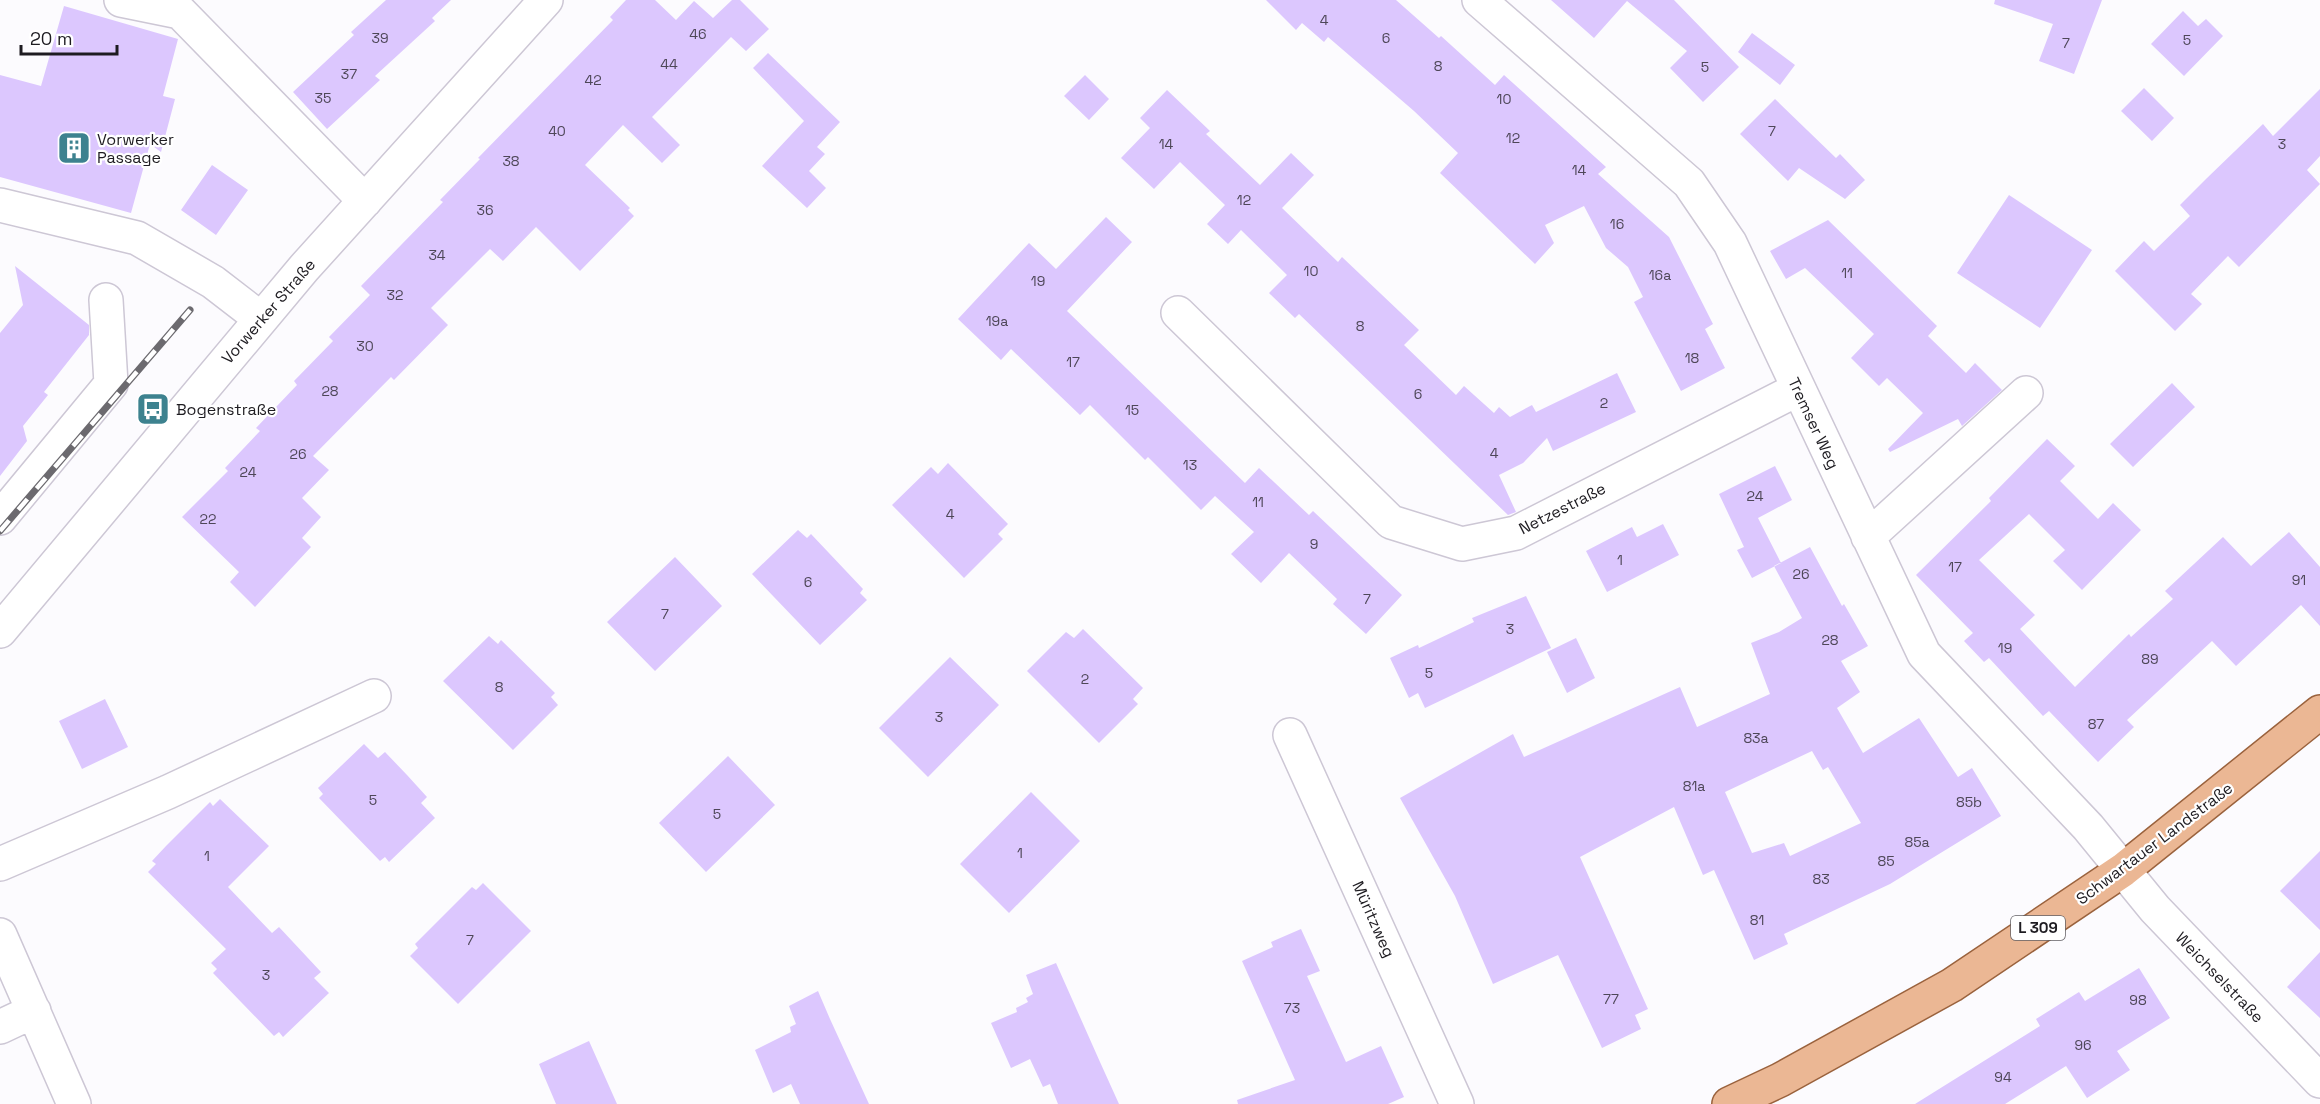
<svg xmlns="http://www.w3.org/2000/svg" width="2320" height="1104" viewBox="0 0 2320 1104" font-family="'Space Grotesk',sans-serif">
<style>
.building{fill:#dcc7fe;fill-rule:evenodd}
.lines{fill:none;stroke-linecap:round;stroke-linejoin:round}
.minor-casing{stroke:#cdc7d5;stroke-width:36}
.major-casing{stroke:#9a623d;stroke-width:36}
.minor{stroke:#fff;stroke-width:33}
.major{stroke:#ebb794;stroke-width:33}
.rail-casing{stroke:#6c6a6f;stroke-width:7}
.rail{stroke:#fff;stroke-width:4.5;stroke-dasharray:14;stroke-linecap:butt}
.labels{text-anchor:middle;stroke-width:4.5;stroke-linejoin:round;paint-order:stroke}
.number-label{font-size:14px;fill:#4e4758}
.shield{fill:#fff;stroke:#626064;stroke-width:1.5}
.shield-label{font-size:15px;font-weight:bold;fill:#1e1c21}
.poi-label{font-size:16px;fill:#1e1c21;stroke:#fff;text-anchor:start}
.street-label{font-size:16px;fill:#1e1c21;stroke:#fff}
</style>
<rect width="100%" height="100%" fill="#fcfbfe"/>
<!-- building -->
<path class="building" d="M386 0H451L432 18 435 21 375 76 380 80 327 129 293 92 354 35 351 32Z
M626 0H655L676 20 694 1 713 18 732 0H740L769 29 746 51 731 37 652 117 680 145 662 163 623 125 585 165 630 208 628 210 634 216 580 271 536 227 503 261 490 249 431 308 448 325 394 380 391 377 313 456 329 470 302 498 321 517 302 538 311 547 255 607 230 582 239 572 182 517 228 471 225 468 260 431 256 428 297 385 294 381 333 341 329 337 370 295 361 286 443 202 440 200 480 159 478 158 613 20 610 17Z
M1266 0H1396L1439 38 1441 36 1495 85 1504 75 1606 167 1598 174 1669 237 1713 324 1705 329 1725 368 1681 391 1634 302 1643 297 1628 267 1606 248 1584 206 1545 225 1554 243 1535 264 1440 173 1458 153 1414 111 1328 37 1324 42 1302 23 1296 30Z
M1551 0H1674L1739 67 1703 102 1670 68 1687 51 1627 1 1594 38Z
M1995 0H2102L2074 74 2039 61 2053 24 1994 4Z
M64 6 178 39 163 96 175 99 161 152 150 144 131 213 0 177V75L41 86Z
M2183 11 2198 26 2206 19 2223 36 2184 76 2151 44Z
M1752 33 1795 65 1780 85 1738 52Z
M768 53 840 122 817 147 825 154 809 171 826 188 807 208 762 166 804 121 753 68Z
M1085 75 1109 99 1089 120 1064 96Z
M2144 88 2174 118 2152 141 2121 111Z
M2320 89V156L2307 170 2320 184 2239 267 2228 256 2191 294 2202 304 2175 331 2115 271 2144 241 2154 251 2190 216 2180 205 2207 178 2263 124 2273 136Z
M1167 90 1210 131 1206 134 1260 185 1291 153 1314 175 1282 208 1338 262 1342 257 1419 330 1404 345 1456 395 1464 386 1494 413 1499 407 1510 417 1532 405 1536 412 1617 373 1636 412 1553 451 1547 438 1523 463 1499 475 1516 512 1508 515 1299 314 1295 318 1269 293 1287 275 1241 230 1228 244 1207 224 1225 205 1180 162 1154 189 1121 158 1150 128 1140 118Z
M1775 99 1836 158 1840 154 1865 180 1845 199 1799 168 1788 181 1740 134Z
M212 165 248 190 216 235 181 210Z
M2009 195 2092 250 2040 328 1957 273Z
M1106 217 1132 242 1067 311 1245 483 1259 468 1309 515 1313 511 1402 595 1366 634 1333 604 1337 599 1289 553 1261 583 1231 554 1254 532 1215 496 1201 510 1148 457 1145 460 1090 405 1080 415 1011 349 1001 360 958 319 1029 243 1056 269Z
M1828 220 1937 326 1928 336 1966 373 1975 363 2002 390 1962 426 1958 419 1890 452 1888 449 1923 413 1887 378 1879 386 1851 358 1874 334 1805 268 1786 279 1770 251Z
M15 266 89 325V335L44 392 48 395 23 426 27 441 0 476V333L23 305Z
M2172 383 2195 407 2133 467 2110 444Z
M2047 439 2075 466 2060 481 2098 519 2113 503 2141 530 2082 590 2053 561 2065 550 2029 514 1979 560 2035 615 2020 629 2075 687 2129 634 2131 637 2173 599 2165 591 2223 537 2251 566 2289 532 2320 567V626L2301 605 2236 666 2212 641 2127 720 2134 727 2098 762 2049 711 2043 716 1989 658 1984 662 1964 641 1973 633 1916 575 1991 501 1989 498Z
M948 463 1008 524 998 534 1003 539 964 578 892 505 931 467 938 474Z
M1775 466 1792 500 1758 518 1781 563 1752 578 1737 550 1744 547 1719 494Z
M1663 524 1679 555 1607 592 1586 551 1632 527 1637 537Z
M798 530 807 538 811 534 863 589 860 593 867 600 820 645 752 574Z
M1810 547 1842 606 1844 604 1868 646 1841 661 1860 692 1837 708 1863 753 1919 718 1958 777 1972 768 2001 816 1890 884 1784 934 1788 944 1754 960 1714 870 1703 875 1674 807 1580 857 1648 1009 1635 1015 1641 1029 1602 1048 1558 955 1493 984 1455 896 1400 798 1513 734 1524 757 1680 687 1697 727 1770 694 1751 643 1779 632 1802 618 1774 566ZM1812 751 1823 770 1828 767 1861 823 1790 856 1784 843 1752 853 1725 792Z
M675 557 722 606 655 671 607 622Z
M1526 596 1551 648 1425 708 1418 693 1409 698 1390 658 1418 645 1419 648 1474 622 1472 618Z
M1083 629 1143 688 1133 699 1138 704 1099 743 1027 671 1066 632 1074 638Z
M489 636 498 644 501 640 555 693 551 697 558 705 513 750 443 681Z
M1576 638 1595 678 1567 693 1547 652Z
M950 657 999 705 928 777 879 728Z
M105 699 128 747 82 769 59 721Z
M364 744 378 758 385 752 407 775 427 797 421 803 435 818 389 862 385 857 380 861 319 798 323 794 318 788Z
M728 756 775 805 706 872 659 823Z
M1031 792 1080 841 1009 913 960 864Z
M220 799 269 846 228 887 272 933 279 927 321 972 314 978 329 993 283 1037 279 1032 274 1036 213 973 217 969 211 963 226 949 148 872 156 864 152 861 166 846 210 802 213 806Z
M2320 851V930L2280 891Z
M483 883 531 931 458 1004 410 956 418 948 415 944 472 887 476 890Z
M1301 929 1320 971 1307 976 1346 1062 1381 1046 1404 1097 1388 1104H1238L1237 1100 1295 1080 1242 961 1273 947 1271 942Z
M2320 952V1018L2287 987Z
M1056 963 1100 1062 1119 1104H1058L1050 1084 1043 1087 1030 1059 1011 1068 991 1023 1017 1012 1016 1008 1028 1002 1026 998 1033 994 1026 975Z
M2139 968 2170 1018 2117 1051 2130 1070 2087 1098 2066 1066 2005 1104H1915L2040 1026 2036 1019 2079 992 2085 1001Z
M818 991 830 1019 869 1104H800L791 1084 773 1093 755 1050 791 1032 790 1027 796 1024 789 1006Z
M589 1041 617 1104H556L539 1064Z"/>
<g class="lines">
<!-- minor casing -->
<g class="minor-casing">
<path id="minor" d="M121 0 180 12 365 201
M1479 0 1689 183 1730 243 1924 654 2088 827 2155 909 2320 1081
M0 205 137 238 213 282 261 319
M1178 313 1391 522 1462 544 1516 533 1798 389
M0 518 111 384 106 300
M1868 537 2026 393
M0 631 304 268 546 0
M1290 735 1457 1104
M0 864 168 792 374 696
M0 935 74 1104
M0 1027 34 1011"/>
</g>
<!-- major casing -->
<g class="major-casing">
<path id="major" d="M1729 1104 1780 1080 1952 985 2123 870 2320 712"/>
</g>
<!-- minor -->
<use href="#minor" class="minor"/>
<!-- major -->
<use href="#major" class="major"/>
<!-- rail casing -->
<g class="rail-casing">
<path id="rail" d="M0 531 190 310"/>
</g>
<!-- rail -->
<use href="#rail" class="rail"/>
</g>
<!-- icons -->
<defs>
<g id="building-square" transform="scale(1.725)"><rect x="-9" y="-9" width="18" height="18" rx="4" fill="#3d828f" stroke="#fff"/><path d="M-4-6H4V6H1V3H-1V6H-4ZM-2.5-4.3h1.7v1.8h-1.7ZM.8-4.3h1.7v1.8H.8ZM-2.5-1h1.7V.8h-1.7ZM.8-1h1.7V.8H.8Z" fill="#fff"/></g>
<g id="bus-square" transform="scale(1.725)"><rect x="-9" y="-9" width="18" height="18" rx="4" fill="#3d828f" stroke="#fff"/><path d="M-5-6H5V4H4V6H2V4H-2V6H-4V4H-5ZM-3.5-4V0h7V-4ZM-3.5 1.2v1.5H-2V1.2ZM2 1.2v1.5H3.5V1.2Z" fill="#fff"/></g>
</defs>
<g fill-rule="evenodd">
<use href="#building-square" x="74" y="148"/>
<use href="#bus-square" x="153" y="409"/>
</g>
<g class="labels">
<!-- number labels -->
<g class="number-label">
<text x="1324" y="25">4</text>
<text x="698" y="39">46</text>
<text x="380" y="43">39</text>
<text x="1386" y="43">6</text>
<text x="2187" y="45">5</text>
<text x="2066" y="48">7</text>
<text x="669" y="69">44</text>
<text x="1438" y="71">8</text>
<text x="1705" y="72">5</text>
<text x="349" y="79">37</text>
<text x="593" y="85">42</text>
<text x="323" y="103">35</text>
<text x="1504" y="104">10</text>
<text x="557" y="136">40</text>
<text x="1772" y="136">7</text>
<text x="1513" y="143">12</text>
<text x="1166" y="149">14</text>
<text x="2282" y="149">3</text>
<text x="511" y="166">38</text>
<text x="1579" y="175">14</text>
<text x="1244" y="205">12</text>
<text x="485" y="215">36</text>
<text x="1617" y="229">16</text>
<text x="437" y="260">34</text>
<text x="1311" y="276">10</text>
<text x="1847" y="278">11</text>
<text x="1660" y="280">16a</text>
<text x="1038" y="286">19</text>
<text x="395" y="300">32</text>
<text x="997" y="326">19a</text>
<text x="1360" y="331">8</text>
<text x="365" y="351">30</text>
<text x="1692" y="363">18</text>
<text x="1073" y="367">17</text>
<text x="330" y="396">28</text>
<text x="1418" y="399">6</text>
<text x="1604" y="408">2</text>
<text x="1132" y="415">15</text>
<text x="1494" y="458">4</text>
<text x="298" y="459">26</text>
<text x="1190" y="470">13</text>
<text x="248" y="477">24</text>
<text x="1755" y="501">24</text>
<text x="1258" y="507">11</text>
<text x="950" y="519">4</text>
<text x="208" y="524">22</text>
<text x="1314" y="549">9</text>
<text x="1620" y="565">1</text>
<text x="1955" y="572">17</text>
<text x="1801" y="579">26</text>
<text x="2299" y="585">91</text>
<text x="808" y="587">6</text>
<text x="1367" y="604">7</text>
<text x="665" y="619">7</text>
<text x="1510" y="634">3</text>
<text x="1830" y="645">28</text>
<text x="2005" y="653">19</text>
<text x="2150" y="664">89</text>
<text x="1429" y="678">5</text>
<text x="1085" y="684">2</text>
<text x="499" y="692">8</text>
<text x="939" y="722">3</text>
<text x="2096" y="729">87</text>
<text x="1756" y="743">83a</text>
<text x="1694" y="791">81a</text>
<text x="373" y="805">5</text>
<text x="1969" y="807">85b</text>
<text x="717" y="819">5</text>
<text x="1917" y="847">85a</text>
<text x="1020" y="858">1</text>
<text x="207" y="861">1</text>
<text x="1886" y="866">85</text>
<text x="1821" y="884">83</text>
<text x="1757" y="925">81</text>
<text x="470" y="945">7</text>
<text x="266" y="980">3</text>
<text x="1611" y="1004">77</text>
<text x="2138" y="1005">98</text>
<text x="1292" y="1013">73</text>
<text x="2083" y="1050">96</text>
<text x="2003" y="1082">94</text>
</g>
<!-- shield labels -->
<rect class="shield" x="2011" y="916" width="54" height="24" rx="4.5"/>
<g class="shield-label">
<text x="2038" y="933">L 309</text>
</g>
<!-- poi labels -->
<g class="poi-label">
<text x="97" y="145">Vorwerker<tspan x="97" dy="18">Passage</tspan></text>
<text x="176" y="415">Bogenstraße</text>
</g>
<!-- street labels -->
<g class="street-label">
<text transform="translate(268 311) rotate(-49)" y="6">Vorwerker Straße</text>
<text transform="translate(1814 423) rotate(65)" y="6">Tremser Weg</text>
<text transform="translate(1562 508) rotate(-27)" y="6">Netzestraße</text>
<text transform="translate(2154 843) rotate(-37)" y="6">Schwartauer Landstraße</text>
<text transform="translate(1374 919) rotate(66)" y="6">Müritzweg</text>
<text transform="translate(2220 977) rotate(46)" y="6">Weichselstraße</text>
</g>
</g>
<!-- scale -->
<path d="M21 45v9h96v-9" fill="none" stroke="#1e1c21" stroke-width="3"/>
<text x="30" y="45" font-size="18" fill="#1e1c21" stroke="#ffffff" stroke-width="4.5" paint-order="stroke">20 m</text>
</svg>
